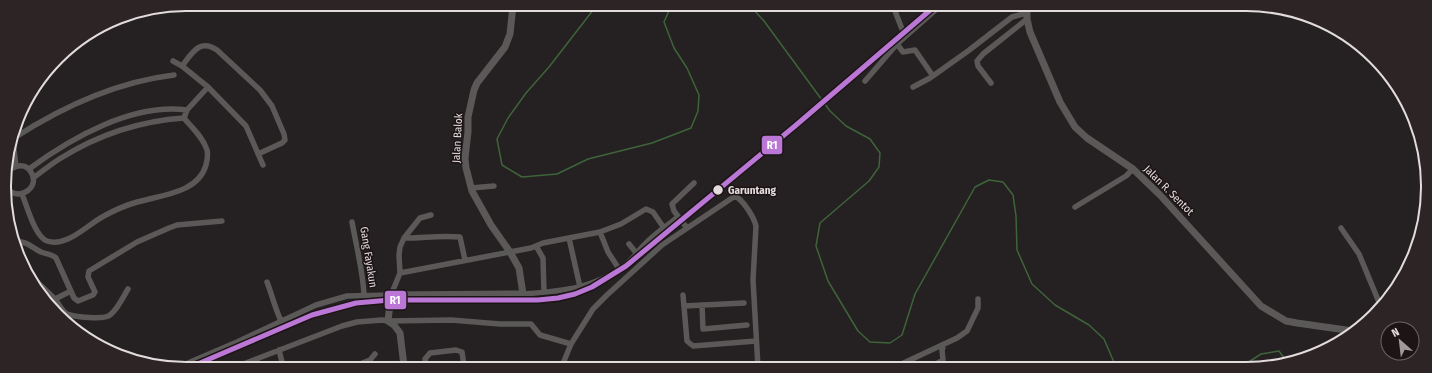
<svg xmlns="http://www.w3.org/2000/svg" width="1432" height="373" viewBox="0 0 1432 373" font-family="'Fira Sans Condensed',sans-serif">
<style>
.lines{fill:none;stroke-linecap:round;stroke-linejoin:round}
.stream{stroke:#3e643a;stroke-width:1.5}
.minor{stroke:#5b5858;stroke-width:5.5}
.tertiary{stroke:#5b5858;stroke-width:7}
.rail-1-casing{stroke:#1d1416;stroke-width:8}
.rail-1{stroke:#ba77d6;stroke-width:5}
.stop-dot{fill:#e2dcdd;stroke:#1d1416;stroke-width:1.5}
.labels{text-anchor:middle;stroke-width:3;stroke-linejoin:round;paint-order:stroke}
.street-label{font-size:11px;fill:#e2dcdd;stroke:#1d1416}
.stop-label{font-size:11px;font-weight:bold;fill:#e2dcdd;stroke:#1d1416;text-anchor:start}
.rim{fill:none;stroke:#e2dcdd;stroke-width:2}
.line-badge{stroke:#1d1416;stroke-width:1.5}
.badge-label{font-size:11px;text-anchor:middle;font-weight:bold;fill:#fff}
</style>
<rect width="100%" height="100%" fill="#252021"/>
<g class="lines">
<!-- stream -->
<path class="stream" d="M597 5 549 67 526 93 508 118 497 139 502 165 522 177 557 174 588 159 652 143 691 128 698 111 699 95 687 68 674 48 664 22 671 6
M750 6 764 21 830 111 846 126 870 139 880 153 879 167 869 181 820 223 816 246 828 281 858 331 870 342 890 343 902 335 915 294 975 187 989 180 1003 182 1013 195 1016 216 1017 250 1032 284 1055 305 1089 325 1104 339 1116 367
M1241 367 1261 354 1279 351 1287 362"/>
<!-- minor -->
<path class="minor" d="M893 6 902 29
M897 44 903 52 915 50 933 76
M173 61 182 66 208 87 246 126 263 165
M182 66C192 53 200 38 217 50L260 90 272 106 284 134 285 140 282 143 258 154
M865 81 897 44 940 6
M991 83 978 66 977 61 983 54 1027 19
M913 87 930 78 968 51 1012 17 1026 13
M184 118 187 110 208 87
M14 138C62 107 116 82 174 75
M13 141 16 166
M29 169C71 138 132 103 187 110
M5 178C8 167 24 160 31 172 42 189 14 204 5 185
M33 178C43 171 51 164 61 158 98 135 140 121 184 118
M471 188 494 186
M22 194C27 206 35 237 47 241 67 248 88 224 104 216 113 211 124 206 134 203 159 195 198 194 206 165 207 161 208 154 207 150 203 137 192 128 184 118
M1075 207 1126 176 1133 169
M352 222C356 245 363 271 364 295
M687 228 674 211 672 204 694 183
M1341 228 1359 254 1381 307
M600 232 621 224 646 209 653 212 664 228
M404 238C423 238 442 235 460 237L465 260
M569 238 580 287
M14 242C26 240 31 247 41 252 46 254 52 254 56 258L74 298 78 301 93 295 95 292 88 277 89 271 137 242 169 228 177 225 222 221
M629 244 637 254
M536 246 543 258 544 292
M400 273 531 248 543 243 600 232 608 252 619 269
M31 276 55 299 71 291
M267 282C272 295 275 308 281 321
M523 294C561 291 594 289 625 265 633 259 638 251 644 245 654 234 667 226 678 217
M683 295 687 341 693 346 756 341
M55 299C59 304 62 311 67 314 74 317 105 320 110 315 118 309 123 297 128 289
M702 305 703 329 747 325
M684 306 744 303
M279 350 283 366
M181 366 237 342 316 305 347 296 391 295 400 273 399 255 400 247 404 238 420 218 431 215
M238 366 342 326 357 322 382 320 388 321 451 320 500 324H531L540 335 571 344
M355 366 370 360 375 354
M426 366 425 359 430 353 456 350 462 352 464 366
M562 366 571 344 593 309 607 295 662 245 735 196C743 200 754 217 756 226L753 280 758 367
M895 367 957 338 967 331 978 308V299
M931 367 943 360 942 350 944 344"/>
<!-- tertiary -->
<path class="tertiary" d="M1027 7V19L1030 32 1060 102 1075 127 1087 138 1133 169 1160 195 1261 306 1286 321 1297 323 1353 331
M404 366 400 333 394 325 388 321 391 295 523 294 519 268 510 252 491 225 472 191 466 168 465 158 468 132V117L474 90 477 83 505 47 510 34 513 5"/>
<!-- rail-1 casing -->
<g class="rail-1-casing">
<path id="rail-1" d="M193 366 312 315 356 303 390 300H538L558 298 575 294 592 287 626 266 795 126 935 6"/>
</g>
<!-- rail-1 -->
<use href="#rail-1" class="rail-1"/>
</g>
<!-- markers -->
<circle class="stop-dot" cx="718" cy="190" r="5.5"/>
<g class="labels">
<!-- street labels -->
<g class="street-label">
<text transform="translate(457 138) rotate(-87)" y="4">Jalan Balok</text>
<text transform="translate(1169 190) rotate(45)" y="4">Jalan R. Sentot</text>
<text transform="translate(369 257) rotate(81)" y="4">Gang Fayakun</text>
</g>
<!-- stop labels -->
<g class="stop-label">
<text x="728" y="194">Garuntang</text>
</g>
</g>
<!-- crop -->
<path d="M0 0H1432V373H0ZM186 11H1246A175 175 0 0 1 1421 186V187A175 175 0 0 1 1246 362H186A175 175 0 0 1 11 187V186A175 175 0 0 1 186 11Z" fill="#2d2426" fill-rule="evenodd"/>
<path class="rim" d="M186 11H1246A175 175 0 0 1 1421 186V187A175 175 0 0 1 1246 362H186A175 175 0 0 1 11 187V186A175 175 0 0 1 186 11Z"/>
<g class="line-badge">
<rect x="761" y="135" width="22" height="20" rx="4" fill="#ba77d6"/>
<rect x="384" y="290" width="23" height="20" rx="4" fill="#ba77d6"/>
</g>
<g class="badge-label">
<text x="772" y="149">R1</text>
<text x="395" y="304">R1</text>
</g>
<!-- north arrow -->
<g transform="translate(1400 341) rotate(332)"><circle r="19" fill="#1d1416" stroke="#6c6466"/>
<path d="M0-3L7 15L0 10L-7 15Z" fill="#a09a9b"/>
<text y="-6" font-size="11" font-weight="bold" text-anchor="middle" fill="#e2dcdd">N</text>
</g>
</svg>
